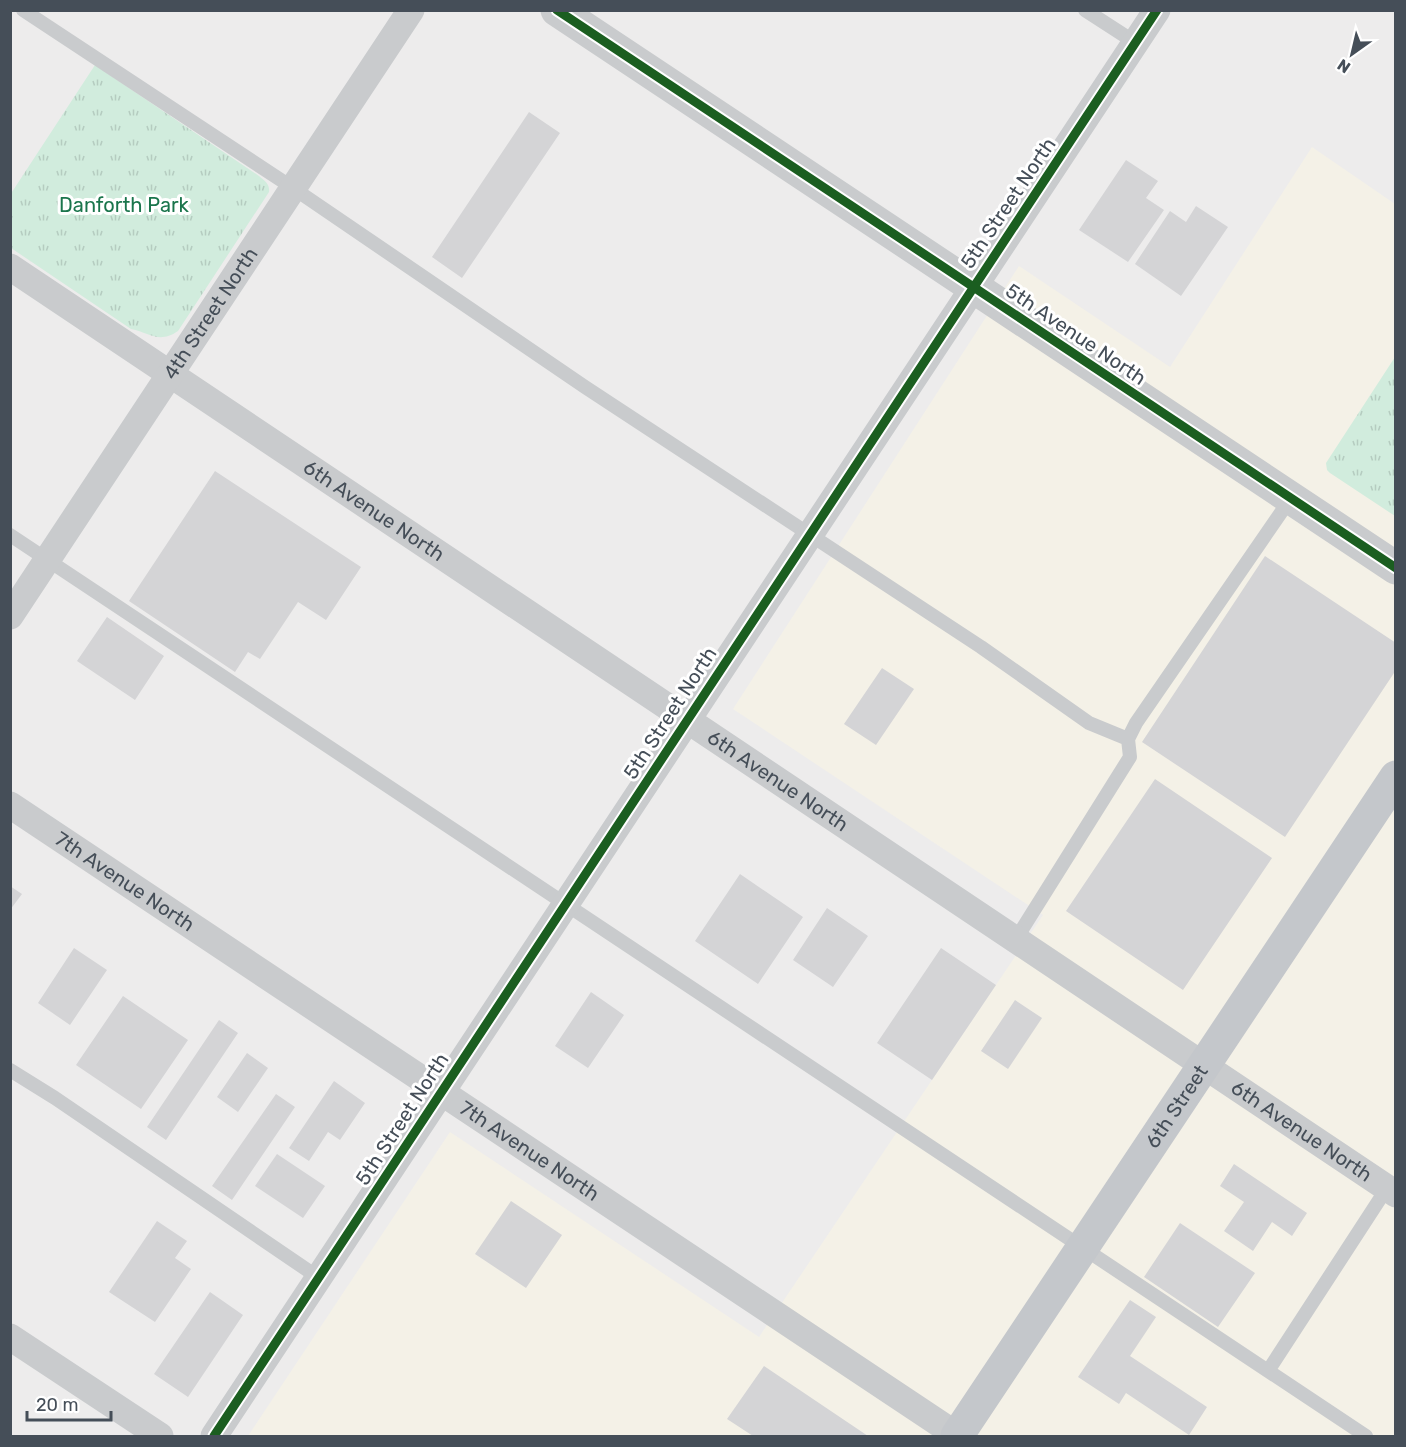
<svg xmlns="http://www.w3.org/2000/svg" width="1406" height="1447" viewBox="0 0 1406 1447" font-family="Rubik,sans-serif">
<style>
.commercial{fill:#f4f1e7}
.park{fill:url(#park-tufts)}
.building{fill:#d4d4d6}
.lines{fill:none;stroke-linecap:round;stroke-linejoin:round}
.service{stroke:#c9cbcd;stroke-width:14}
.minor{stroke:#c9cbcd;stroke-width:27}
.tertiary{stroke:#c9cbcd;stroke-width:33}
.primary{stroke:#c4c7cb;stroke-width:33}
.cycleway-casing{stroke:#fff;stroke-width:13}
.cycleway{stroke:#1b5e20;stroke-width:9}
.labels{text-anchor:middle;stroke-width:6;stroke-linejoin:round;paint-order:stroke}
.street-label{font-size:20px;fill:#454e58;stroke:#fff}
.park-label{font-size:20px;fill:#1a754c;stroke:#fff}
</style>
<defs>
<pattern id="park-tufts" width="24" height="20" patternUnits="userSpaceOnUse" patternTransform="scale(1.5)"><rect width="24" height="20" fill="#d1ecdd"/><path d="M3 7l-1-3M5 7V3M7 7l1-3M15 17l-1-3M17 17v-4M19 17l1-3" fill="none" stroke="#b5ccc0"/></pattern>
</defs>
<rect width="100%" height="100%" fill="#edecec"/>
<!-- commercial -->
<path class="commercial" d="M1312 147 1395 204V1436H248L450 1132 759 1337 1043 915 733 709 1019 266 1170 367Z"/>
<!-- park -->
<path class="park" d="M95 65 259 176C265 181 270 184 269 192L178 331C159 344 150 333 131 329L11 248 10 195Z
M1395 357V516L1330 473 1327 470 1326 463Z"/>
<!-- building -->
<path class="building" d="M529 112 560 133 462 278 432 257Z
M1126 160 1158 181 1146 198 1164 210 1128 262 1079 230Z
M1196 206 1228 227 1181 296 1135 264 1170 211 1186 222Z
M215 471 361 567 326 620 298 602 260 659 248 652 235 672 129 601Z
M1265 556 1396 643V670L1285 837 1142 742Z
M107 617 164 656 135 700 77 661Z
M882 668 914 689 876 745 844 724Z
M1155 779 1272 858 1183 990 1066 911Z
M740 874 803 917 758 984 695 941Z
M10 886 22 894 10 910Z
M827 908 868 936 833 987 793 960Z
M74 948 107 970 70 1025 38 1003Z
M941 948 996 985 932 1080 877 1043Z
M591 992 624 1015 588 1068 555 1046Z
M123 996 188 1040 141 1109 76 1065Z
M1015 1000 1042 1018 1008 1069 981 1051Z
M219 1020 238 1033 166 1140 147 1127Z
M247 1053 268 1068 238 1112 217 1097Z
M334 1081 365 1103 340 1140 328 1132 309 1161 289 1148Z
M276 1094 295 1107 232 1200 212 1186Z
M277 1154 325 1186 303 1218 255 1186Z
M1234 1164 1307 1213 1292 1236 1272 1222 1253 1251 1224 1231 1244 1202 1220 1186Z
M511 1201 562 1235 526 1288 475 1254Z
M157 1221 187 1241 175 1258 191 1269 155 1322 109 1292Z
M1180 1223 1255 1273 1218 1327 1144 1277Z
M210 1292 243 1315 188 1397 154 1374Z
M1130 1300 1156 1317 1130 1356 1207 1407 1189 1435 1126 1393 1119 1404 1078 1377Z
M764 1366 868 1436H753L727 1419Z"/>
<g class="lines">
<!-- service -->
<path class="service" d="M23 10 293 188 585 387 981 647 1089 723 1128 739
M1085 10 1136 43
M10 535 1366 1436
M1016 939 1130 757 1128 739 1136 723 1291 498
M10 1070 55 1098 319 1278
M1268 1371 1387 1188"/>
<!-- minor -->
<g class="minor">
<path id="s1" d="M10 267 1396 1194"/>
<path id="s2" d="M10 616 411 10"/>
<path id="s3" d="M10 805 958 1436"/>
<path d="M10 1337 160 1436"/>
<path d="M214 1436 1157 10"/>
</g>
<!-- tertiary -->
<path class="tertiary" d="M557 10 1396 568"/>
<!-- primary -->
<path class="primary" id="s4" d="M957 1436 1396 777"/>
<!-- cycleway casing -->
<g class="cycleway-casing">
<path id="cycleway" d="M557 10 1396 568
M214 1436 1157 10"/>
</g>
<!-- cycleway -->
<use href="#cycleway" class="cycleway"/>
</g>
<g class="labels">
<!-- street labels -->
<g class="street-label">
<text transform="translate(1008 203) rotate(-56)" y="7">5th Street North</text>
<text dy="7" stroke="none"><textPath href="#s2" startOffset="363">4th Street North</textPath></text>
<text transform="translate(1076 334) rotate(34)" y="7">5th Avenue North</text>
<text dy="7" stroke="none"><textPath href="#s1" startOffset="438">6th Avenue North</textPath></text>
<text transform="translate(670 713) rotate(-57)" y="7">5th Street North</text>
<text dy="7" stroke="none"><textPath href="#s1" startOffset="924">6th Avenue North</textPath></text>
<text dy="7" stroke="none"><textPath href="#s3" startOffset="138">7th Avenue North</textPath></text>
<text dy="7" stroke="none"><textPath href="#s4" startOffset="396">6th Street</textPath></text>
<text transform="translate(402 1119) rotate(-57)" y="7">5th Street North</text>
<text dy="7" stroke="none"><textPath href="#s1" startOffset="1554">6th Avenue North</textPath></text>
<text dy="7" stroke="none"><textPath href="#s3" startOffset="624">7th Avenue North</textPath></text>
</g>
<!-- park labels -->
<g class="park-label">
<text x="124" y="212">Danforth Park</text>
</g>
</g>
<!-- border -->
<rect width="1406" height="1447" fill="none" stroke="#454e58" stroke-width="24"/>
<!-- north arrow -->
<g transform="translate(1352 54) rotate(214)" stroke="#ffffff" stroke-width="4.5" paint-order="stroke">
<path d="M0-4.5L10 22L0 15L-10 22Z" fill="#454e58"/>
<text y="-9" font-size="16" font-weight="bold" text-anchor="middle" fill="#454e58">N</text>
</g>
<!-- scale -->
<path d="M27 1411v9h84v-9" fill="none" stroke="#454e58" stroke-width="3"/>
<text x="36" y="1411" font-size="18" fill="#454e58" stroke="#ffffff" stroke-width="4.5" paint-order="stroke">20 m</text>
</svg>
